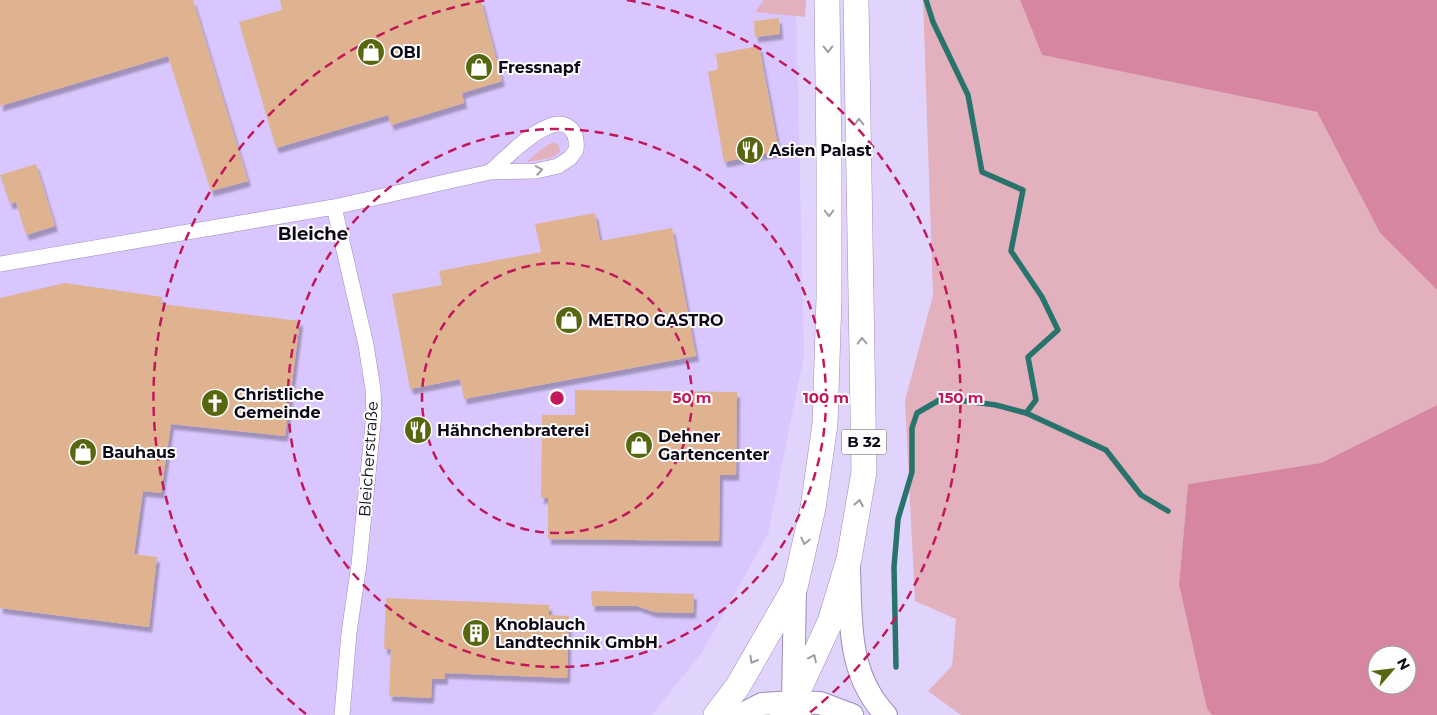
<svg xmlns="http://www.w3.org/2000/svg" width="1437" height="715" viewBox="0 0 1437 715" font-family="Montserrat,sans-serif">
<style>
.built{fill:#d9c6fe}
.green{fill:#e3b0be}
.forest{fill:#d6879f;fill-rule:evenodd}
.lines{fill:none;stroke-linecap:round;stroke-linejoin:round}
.stream{stroke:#28746c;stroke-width:5.5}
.building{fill:#dfb390;filter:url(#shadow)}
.street-casing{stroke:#9c8cbb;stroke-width:16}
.secondary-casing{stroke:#9c8cbb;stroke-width:24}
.primary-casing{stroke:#9c8cbb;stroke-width:26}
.street{stroke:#fff;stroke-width:15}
.secondary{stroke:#fff;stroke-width:22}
.primary{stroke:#fff;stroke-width:25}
.oneway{stroke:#9f9ca3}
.ring{fill:none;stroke:#c2185b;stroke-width:2.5;stroke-dasharray:9 6}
.labels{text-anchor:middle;stroke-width:4;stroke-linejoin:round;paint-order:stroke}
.shield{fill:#fdfdfd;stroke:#56525d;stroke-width:1}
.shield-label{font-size:15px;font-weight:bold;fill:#0e0818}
.poi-label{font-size:16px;font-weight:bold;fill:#0e0818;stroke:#fdfdfd;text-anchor:start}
.street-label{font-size:16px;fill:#0e0818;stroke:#fdfdfd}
.neighbourhood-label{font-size:18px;font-weight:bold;fill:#0e0818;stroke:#fdfdfd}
.centre{fill:#c2185b;stroke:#fdfdfd;stroke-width:2.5}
.ring-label{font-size:15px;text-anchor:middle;font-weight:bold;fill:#c2185b;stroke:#fdfdfd;stroke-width:4;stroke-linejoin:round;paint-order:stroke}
</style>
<defs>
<filter id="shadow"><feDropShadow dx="3" dy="5.5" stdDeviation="1" flood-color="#0004"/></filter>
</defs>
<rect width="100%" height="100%" fill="#e1d4fc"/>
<!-- built -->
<path class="built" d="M0 0H796L804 356 768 534 702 652 652 715H0Z"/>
<!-- green -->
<path class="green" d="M764 0H806L805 17 755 12Z
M923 0H1020L1042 55 1317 112 1380 233 1437 290V405L1321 463 1188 484 1179 585 1207 709 1212 715H961L928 691 952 666 956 619 915 601 905 401 933 295Z
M554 142 559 146 560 152 551 158 526 162 547 145Z"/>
<!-- forest -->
<path class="forest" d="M1020 0H1437V290L1380 233 1317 112 1042 55Z
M1437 405V715H1212L1207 709 1179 585 1188 484 1321 463ZM1377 655H1407V685H1377Z"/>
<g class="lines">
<!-- stream -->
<path class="stream" d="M1026 413 1106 450 1141 495 1168 511
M896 667 894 567 898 519 912 472V428L917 413 943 398 996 405 1026 413 1036 400 1028 357 1058 330 1042 297 1011 251 1023 190 982 172 968 95 933 22 926 0"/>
</g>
<!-- building -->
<path class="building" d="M0 0H193L248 181 211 191 168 56 0 106Z
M280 0H481L502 81 462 93 464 103 391 125 388 115 276 148 239 22 282 10Z
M779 18 780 34 755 37 754 21Z
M759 46 779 151 724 162 708 72 718 69 716 54Z
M36 164 55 226 26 235 16 202 10 204 0 175Z
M595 213 600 241 672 228 696 356 464 399 460 379 410 389 392 294 442 285 439 271 541 252 535 224Z
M65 283 162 297 161 304 300 321 285 436 171 424 161 493 143 491 134 554 157 557 149 627 0 608V298Z
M575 390 737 392 736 475H720L719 541 548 539V498H541L542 415H575Z
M591 591 694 594 693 613 654 612 637 606H592Z
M386 598 549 605V615L569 616 567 678 445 673V679H432L431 698 389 696 391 649H384Z"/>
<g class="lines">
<!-- street casing -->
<g class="street-casing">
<path id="street" d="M334 207 490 172 536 171 558 166 570 158 576 150C577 141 576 131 567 126 547 114 505 159 490 172
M0 264 334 207 366 345 373 389 374 414 359 564 349 633 342 715"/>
</g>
<!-- secondary casing -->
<g class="secondary-casing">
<path id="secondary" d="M849 568C851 621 847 674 886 715
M795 587 793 702 800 715
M741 715 762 704 793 702 820 703 852 715"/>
</g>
<!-- primary casing -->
<g class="primary-casing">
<path id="primary" d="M716 715 738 686 795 587 813 508 825 424 829 298V164L827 0
M782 715 793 702 830 622 849 559 864 472 856 0"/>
</g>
<!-- street -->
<use href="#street" class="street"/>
<!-- secondary -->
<use href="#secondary" class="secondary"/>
<!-- primary -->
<use href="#primary" class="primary"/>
</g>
<!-- one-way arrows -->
<defs><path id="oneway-chevron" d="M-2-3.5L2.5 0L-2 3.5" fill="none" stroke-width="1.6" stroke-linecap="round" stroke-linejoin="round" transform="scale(1.25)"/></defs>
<g class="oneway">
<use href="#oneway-chevron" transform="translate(828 49) rotate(89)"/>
<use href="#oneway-chevron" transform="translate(859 122) rotate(-91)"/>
<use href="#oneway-chevron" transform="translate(539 170) rotate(-10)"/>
<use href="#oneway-chevron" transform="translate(829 213) rotate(90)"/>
<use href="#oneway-chevron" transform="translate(862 341) rotate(-91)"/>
<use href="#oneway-chevron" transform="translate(859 503) rotate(-80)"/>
<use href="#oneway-chevron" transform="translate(805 541) rotate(103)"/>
<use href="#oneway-chevron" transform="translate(813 658) rotate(-65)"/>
<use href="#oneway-chevron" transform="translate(753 660) rotate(120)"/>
</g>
<!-- distance rings -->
<g class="ring">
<circle cx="557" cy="398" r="135"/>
<circle cx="557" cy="398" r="269"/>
<path d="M306 714A404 404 0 0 1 487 0M627 0A404 404 0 0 1 808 714"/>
</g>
<!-- icons -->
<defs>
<g id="shop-disc" transform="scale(1.4375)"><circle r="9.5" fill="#57670f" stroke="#fdfdfd"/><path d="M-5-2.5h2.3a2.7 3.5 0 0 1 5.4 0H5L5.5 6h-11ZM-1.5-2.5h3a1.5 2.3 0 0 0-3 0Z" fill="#fff"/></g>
<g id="restaurant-disc" transform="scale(1.4375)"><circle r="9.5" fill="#57670f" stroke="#fdfdfd"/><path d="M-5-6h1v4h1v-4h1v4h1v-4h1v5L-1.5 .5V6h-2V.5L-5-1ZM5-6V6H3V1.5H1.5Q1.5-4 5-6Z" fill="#fff"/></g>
<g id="church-disc" transform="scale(1.4375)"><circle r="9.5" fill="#57670f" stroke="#fdfdfd"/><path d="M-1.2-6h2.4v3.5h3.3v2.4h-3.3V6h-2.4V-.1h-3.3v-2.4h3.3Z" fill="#fff"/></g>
<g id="building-disc" transform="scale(1.4375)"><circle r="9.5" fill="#57670f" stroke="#fdfdfd"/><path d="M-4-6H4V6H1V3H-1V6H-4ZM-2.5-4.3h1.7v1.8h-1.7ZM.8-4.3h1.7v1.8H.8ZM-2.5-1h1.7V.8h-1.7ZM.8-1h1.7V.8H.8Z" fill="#fff"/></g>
</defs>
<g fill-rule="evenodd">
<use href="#shop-disc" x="371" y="52"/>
<use href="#shop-disc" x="479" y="67"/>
<use href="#restaurant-disc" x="750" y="150"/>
<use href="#shop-disc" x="569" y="320"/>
<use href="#church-disc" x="215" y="403"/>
<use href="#restaurant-disc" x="418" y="430"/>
<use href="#shop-disc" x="639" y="445"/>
<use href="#shop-disc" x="83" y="452"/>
<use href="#building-disc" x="476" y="633"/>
</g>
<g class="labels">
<!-- shield labels -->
<rect class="shield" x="841.5" y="429.5" width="45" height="25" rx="4"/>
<g class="shield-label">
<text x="864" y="447">B 32</text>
</g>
<!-- poi labels -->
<g class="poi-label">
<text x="390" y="58">OBI</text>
<text x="498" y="73">Fressnapf</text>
<text x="769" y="156">Asien Palast</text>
<text x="588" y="326">METRO GASTRO</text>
<text x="234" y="400">Christliche<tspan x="234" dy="18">Gemeinde</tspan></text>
<text x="437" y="436">Hähnchenbraterei</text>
<text x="658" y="442">Dehner<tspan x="658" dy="18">Gartencenter</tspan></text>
<text x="102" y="458">Bauhaus</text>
<text x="495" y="630">Knoblauch<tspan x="495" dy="18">Landtechnik GmbH</tspan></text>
</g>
<!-- street labels -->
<g class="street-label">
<text transform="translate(368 459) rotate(-86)" y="6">Bleicherstraße</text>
</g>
<!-- neighbourhood labels -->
<g class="neighbourhood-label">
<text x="313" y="240">Bleiche</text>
</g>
</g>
<circle cx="557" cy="398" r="8" class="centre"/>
<g class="ring-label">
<text x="692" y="403">50 m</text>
<text x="826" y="403">100 m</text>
<text x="961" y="403">150 m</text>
</g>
<!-- north arrow -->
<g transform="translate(1392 670) rotate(62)"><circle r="24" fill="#fdfdfd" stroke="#9d9ba1"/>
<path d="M0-4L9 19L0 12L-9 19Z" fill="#57670f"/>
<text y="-8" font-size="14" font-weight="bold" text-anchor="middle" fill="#0e0818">N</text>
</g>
</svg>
